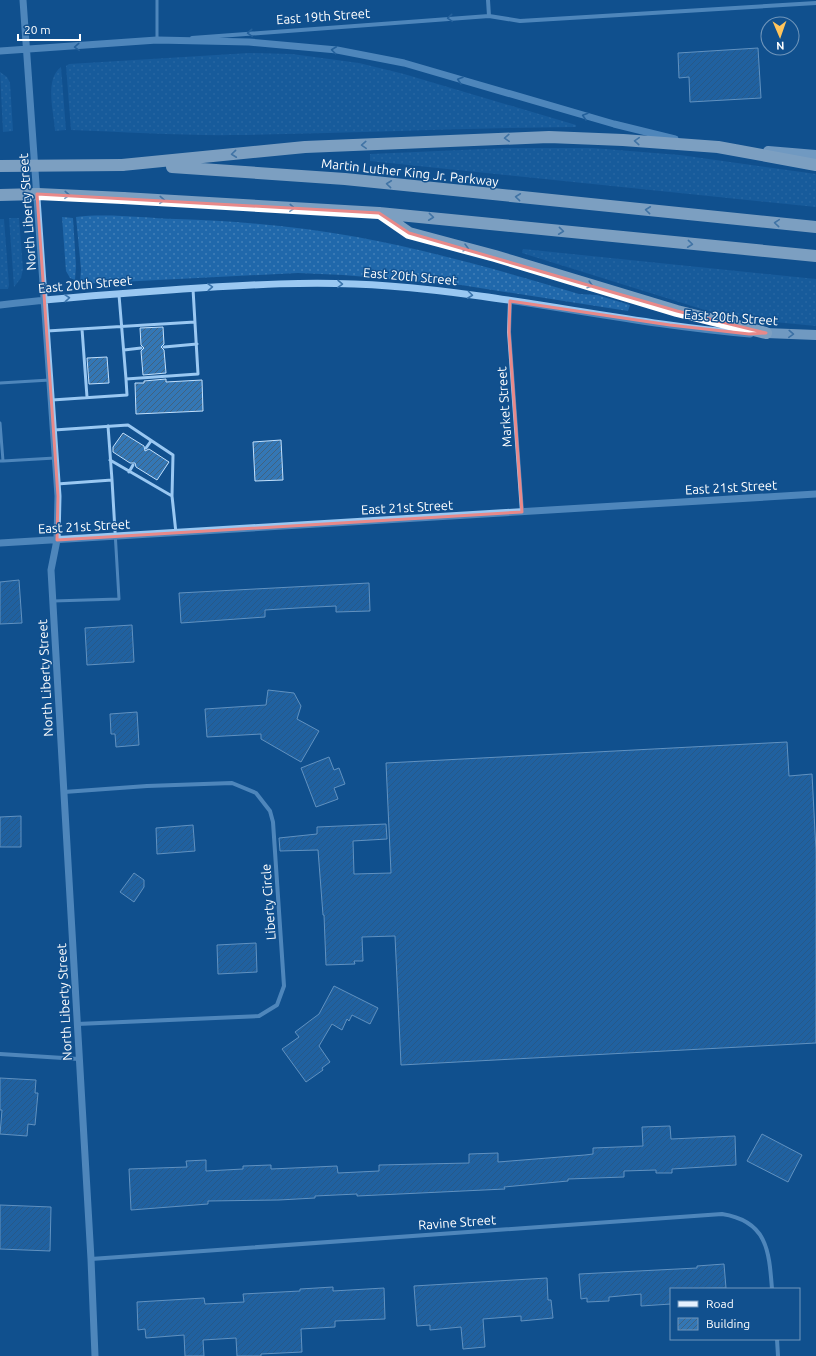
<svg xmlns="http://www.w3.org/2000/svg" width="816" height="1356" viewBox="0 0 816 1356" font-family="Ubuntu,sans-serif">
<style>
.grass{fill:url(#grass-dots)}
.building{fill:url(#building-hatch);stroke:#c1e0fd}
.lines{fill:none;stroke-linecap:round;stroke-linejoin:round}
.service{stroke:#9ac8f2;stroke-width:3}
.minor{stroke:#9ac8f2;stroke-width:4}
.tertiary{stroke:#9ac8f2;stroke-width:7}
.primary{stroke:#e5f1ff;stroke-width:10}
.motorway{stroke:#fff;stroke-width:12}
.motorway-bridge{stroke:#fff;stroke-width:12}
.oneway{stroke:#3a74ac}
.oneway2{stroke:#7c9fc1}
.oneway3{stroke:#7098c1}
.marked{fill:none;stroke:#e88989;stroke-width:3;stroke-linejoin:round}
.labels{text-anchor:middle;stroke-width:3;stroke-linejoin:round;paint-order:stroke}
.street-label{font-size:13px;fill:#fff;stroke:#11508e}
</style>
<defs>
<pattern id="grass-dots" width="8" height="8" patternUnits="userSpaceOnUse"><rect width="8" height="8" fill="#2068ab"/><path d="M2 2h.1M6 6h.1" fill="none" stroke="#417fb8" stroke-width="1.8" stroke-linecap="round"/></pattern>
<pattern id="building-hatch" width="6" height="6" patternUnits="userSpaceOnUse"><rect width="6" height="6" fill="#3477b5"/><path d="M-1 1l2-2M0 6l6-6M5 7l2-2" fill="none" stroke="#406280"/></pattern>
</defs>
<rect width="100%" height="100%" fill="#11508e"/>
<!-- grass -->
<path class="grass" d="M249 53 292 54 359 63 404 74 576 125V127C464 128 352 133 240 135 184 136 127 132 71 130L66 66 69 64Z
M61 67 66 130 55 131C54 112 44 80 61 67Z
M0 72 7 77 10 83 13 131 3 132Z
M507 148H592L680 155 816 174V207L370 161V154Z
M62 217 73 218 76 266 75 280 70 278 66 271Z
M76 217C107 213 145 218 176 219 236 221 297 226 357 237 432 251 506 272 579 294L597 295 630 305 628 311 461 285 343 275 298 273 80 284 81 269Z
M9 218H19L23 269 21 278 14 287Z
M0 219H4L9 285 8 289H0Z
M523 249 816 279V326L764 321 708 311 522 253Z"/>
<!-- building -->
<path class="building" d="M758 48 761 98 690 102 689 77 679 78 678 53Z
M163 327 164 344 161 347 164 350 166 373 143 375 141 351 144 348 141 345 140 328Z
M107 357 109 383 89 384 87 358Z
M166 379V382L202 380 203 411 136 414 135 383H144V381Z
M123 433 144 446 145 451 149 449 169 462 157 480 136 467 135 463H130L113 452V447Z
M281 440 283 480 255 481 253 442Z
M19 580 22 623 0 624V582Z
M369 583 370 611 336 612V606L297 608 265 610V617L181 623 179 593Z
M132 625 134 662 87 665 85 628Z
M268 690 294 693 301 706 297 719 319 731 301 762 261 739V734L207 737 205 709 266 705Z
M137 712 139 745 116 747 115 734H111L110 714Z
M787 742 789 776 812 774 816 851V1043L401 1065 395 936 362 937 363 961H354L355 964 326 965 324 915H323L318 850 280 851 279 838 317 834V827L386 824 387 839 353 841 354 874 391 873 386 763Z
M329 757 334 770 339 768 345 784 334 788 338 799 316 807 301 768Z
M21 816V847H0V817Z
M193 825 195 851 157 854 156 828Z
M134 873 144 880V887L134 902 120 892Z
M256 943 257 972 218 974 217 945Z
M334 986 378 1008 370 1024 352 1015 349 1021 347 1019 342 1030 332 1024 319 1046 330 1062 322 1068 323 1070 306 1082 282 1049 299 1037 295 1032 319 1014Z
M0 1078 36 1080 35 1093H38L35 1125 28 1124 27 1136 0 1134 2 1110H0Z
M670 1126 671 1139 735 1136 736 1165 672 1169V1173H656V1170L624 1171V1177L568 1179V1181L504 1187 505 1189 357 1196V1194L315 1196V1198L279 1200 208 1201V1204L131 1210 129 1169 187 1167 186 1161 206 1160V1171L243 1169V1166L271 1165V1169L337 1166 338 1173 379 1171V1165L469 1163V1154L498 1153V1162L585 1155 593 1154V1148L643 1146 642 1127Z
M762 1134 802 1155 788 1182 747 1161Z
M0 1205 51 1207 50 1251 0 1249Z
M724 1264 726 1288 671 1289V1304L641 1306V1294L609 1297V1301L587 1302V1298L581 1299 579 1274 697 1268V1266Z
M547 1278 548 1300H551L553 1318 521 1321V1316L483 1319 485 1347 463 1349 461 1327 430 1330V1325L417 1326 414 1286Z
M333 1287V1291L384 1288 385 1319 335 1321V1327L301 1329 302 1352 261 1354V1356H237L236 1338 203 1340 204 1356H185L184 1335 146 1338 145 1329 138 1330 137 1302 204 1298 205 1304 244 1302 243 1294 300 1291V1289Z"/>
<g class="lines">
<!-- service -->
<path class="service" d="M157 0V40
M119 295 126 379
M82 329 87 397
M47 331 195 322
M164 347 197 344
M124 350 141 348
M0 383 50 380
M52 400 127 395 126 379 198 374 193 289
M0 423 3 461H0
M108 426 112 480
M54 430 128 425 173 455 172 496 176 533
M146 448 151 441
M110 460 172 496
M3 461 55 458
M129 472 133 465
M53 601 119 599 112 480 57 484"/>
<!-- minor -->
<path class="minor" d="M488 0 489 16
M192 38 489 16 520 21 816 3
M510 301 509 332 522 512
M64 792 147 786 232 783 256 793 270 811 273 822 284 986 277 1005 259 1016 77 1024
M0 1054 79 1059
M91 1259 722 1214C767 1221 769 1250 772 1289
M777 1339 778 1356"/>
<!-- tertiary -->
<path class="tertiary" d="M23 0 58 496 57 540 51 570 91 1259 95 1356
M0 51 157 40 249 42 337 50 404 63 614 124 675 139
M0 305C56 298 113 294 170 290 243 285 316 280 389 286 510 295 629 324 750 334
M0 543 816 494"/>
<!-- primary -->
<path class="primary" d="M768 151 816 155
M766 333 816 335"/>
<!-- motorway -->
<path class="motorway" d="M122 165 305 147 549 137 623 140 718 147 816 165
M172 167 345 179 816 227
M123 198 379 213 816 256
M380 213 409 233 495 256 677 311 766 333"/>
<!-- motorway-bridge -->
<path class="motorway-bridge" d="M0 166 122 165
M0 195 38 194 123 198"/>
</g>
<!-- one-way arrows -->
<defs><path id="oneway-chevron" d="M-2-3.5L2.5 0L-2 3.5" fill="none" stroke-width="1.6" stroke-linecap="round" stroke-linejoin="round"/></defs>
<g class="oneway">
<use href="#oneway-chevron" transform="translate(450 18) rotate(176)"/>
<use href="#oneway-chevron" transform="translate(250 33) rotate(176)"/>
<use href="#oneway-chevron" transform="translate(77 47) rotate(176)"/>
<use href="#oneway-chevron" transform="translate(334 50) rotate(-173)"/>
<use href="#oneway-chevron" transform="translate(460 80) rotate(-164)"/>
<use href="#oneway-chevron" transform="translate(585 116) rotate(-164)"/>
<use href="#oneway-chevron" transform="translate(340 284) rotate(1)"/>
<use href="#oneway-chevron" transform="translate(210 287) rotate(-4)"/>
<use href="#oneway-chevron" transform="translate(470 295) rotate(7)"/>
<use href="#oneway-chevron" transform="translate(67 298) rotate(-5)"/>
</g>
<g class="oneway2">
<use href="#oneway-chevron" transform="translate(507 138) rotate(177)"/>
<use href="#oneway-chevron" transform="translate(637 141) rotate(-176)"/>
<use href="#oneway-chevron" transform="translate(364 145) rotate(177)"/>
<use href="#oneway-chevron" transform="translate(234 154) rotate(174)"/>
<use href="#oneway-chevron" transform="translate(389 184) rotate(-174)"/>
<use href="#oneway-chevron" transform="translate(67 195) rotate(3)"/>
<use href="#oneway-chevron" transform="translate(518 197) rotate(-174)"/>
<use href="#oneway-chevron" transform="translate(162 200) rotate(3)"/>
<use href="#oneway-chevron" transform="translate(292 208) rotate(3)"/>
<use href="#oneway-chevron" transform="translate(648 210) rotate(-174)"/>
<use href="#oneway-chevron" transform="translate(431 217) rotate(6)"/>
<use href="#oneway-chevron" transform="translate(777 223) rotate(-175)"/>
<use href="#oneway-chevron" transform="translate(561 231) rotate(6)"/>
<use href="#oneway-chevron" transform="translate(690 244) rotate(6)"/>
<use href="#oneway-chevron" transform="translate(466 248) rotate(15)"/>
<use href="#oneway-chevron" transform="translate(590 285) rotate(17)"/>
</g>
<use class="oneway3" href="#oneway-chevron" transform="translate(791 334) rotate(3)"/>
<!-- marked area -->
<path d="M0 0H816V1356H0ZM37 194 379 213 409 233 677 311 766 333 749 334 670 325 510 301 509 332 522 512 57 540 58 496Z" fill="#11508e" fill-opacity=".55" fill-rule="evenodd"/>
<path class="marked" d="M37 194 379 213 409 233 677 311 766 333 749 334 670 325 510 301 509 332 522 512 57 540 58 496Z"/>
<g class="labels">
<!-- street labels -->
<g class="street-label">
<text transform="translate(323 16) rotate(-4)" y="5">East 19th Street</text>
<text transform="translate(410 172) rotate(6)" y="5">Martin Luther King Jr. Parkway</text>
<text transform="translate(27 212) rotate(-94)" y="5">North Liberty Street</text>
<text transform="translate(410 276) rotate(5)" y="5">East 20th Street</text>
<text transform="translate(85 284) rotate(-5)" y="5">East 20th Street</text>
<text transform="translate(731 317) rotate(4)" y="5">East 20th Street</text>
<text transform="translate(504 407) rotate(-94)" y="5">Market Street</text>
<text transform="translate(731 487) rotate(-3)" y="5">East 21st Street</text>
<text transform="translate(407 507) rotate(-3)" y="5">East 21st Street</text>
<text transform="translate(84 526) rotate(-3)" y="5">East 21st Street</text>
<text transform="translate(45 678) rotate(-93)" y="5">North Liberty Street</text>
<text transform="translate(268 902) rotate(-94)" y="5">Liberty Circle</text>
<text transform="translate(64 1002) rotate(-93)" y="5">North Liberty Street</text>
<text transform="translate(457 1222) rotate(-4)" y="5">Ravine Street</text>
</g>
</g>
<!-- legend -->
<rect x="670" y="1288" width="130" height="52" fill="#11508e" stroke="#7096bb"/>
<rect x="678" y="1301" width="20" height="6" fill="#e5f1ff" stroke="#7096bb"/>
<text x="706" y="1308" font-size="12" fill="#ffffff">Road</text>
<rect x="678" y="1318" width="20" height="12" fill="url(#building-hatch)" stroke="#7096bb"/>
<text x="706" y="1328" font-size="12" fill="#ffffff">Building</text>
<!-- north arrow -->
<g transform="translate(780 36) rotate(178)"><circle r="19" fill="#11508e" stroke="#7096bb"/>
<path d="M0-3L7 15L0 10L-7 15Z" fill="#ffc45b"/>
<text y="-6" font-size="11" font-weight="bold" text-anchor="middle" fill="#ffffff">N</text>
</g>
<!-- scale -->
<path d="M18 34v6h62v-6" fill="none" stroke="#ffffff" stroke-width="2"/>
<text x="24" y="34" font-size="12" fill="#ffffff" stroke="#11508e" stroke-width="3" paint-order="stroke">20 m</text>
</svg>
